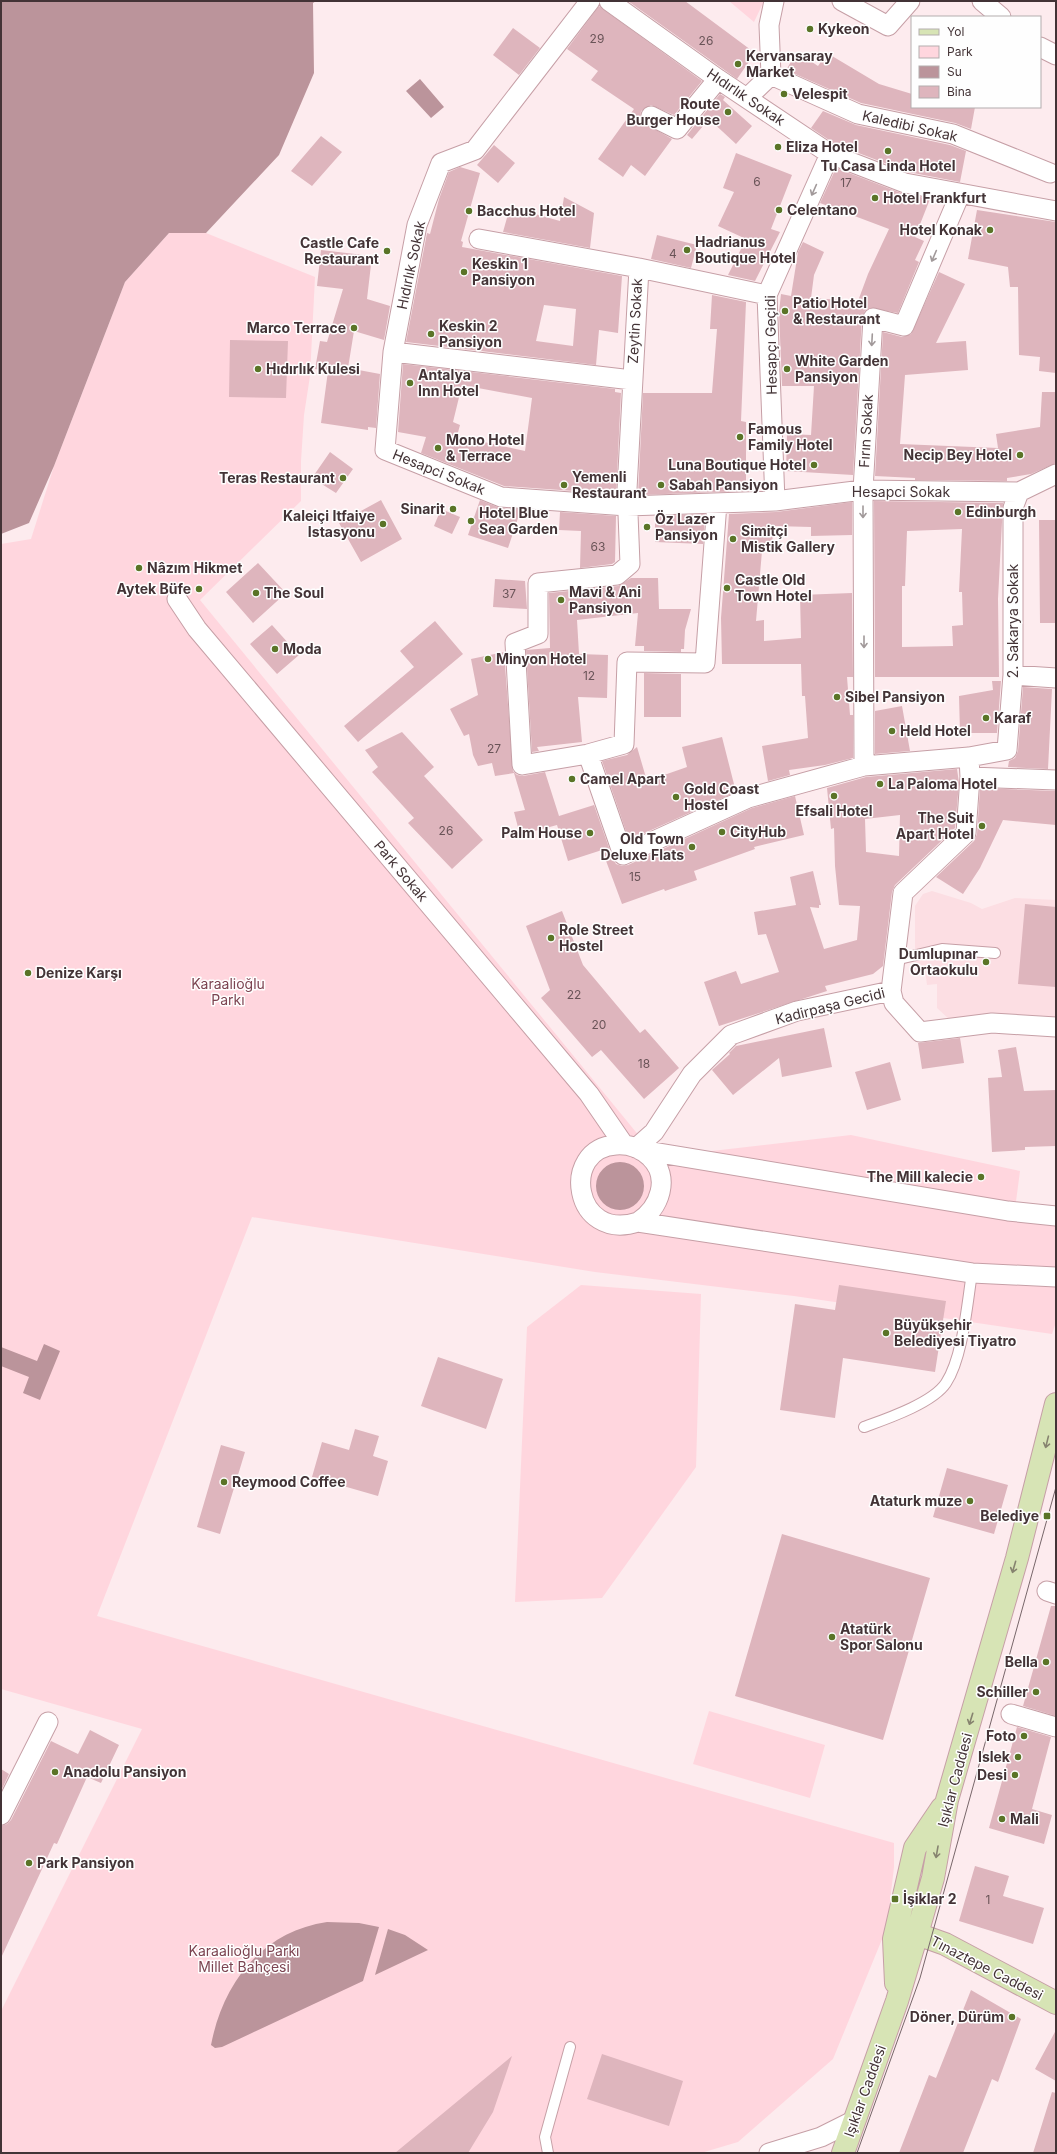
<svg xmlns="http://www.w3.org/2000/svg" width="1057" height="2154" viewBox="0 0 1057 2154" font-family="Inter,sans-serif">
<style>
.built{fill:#fcdee3}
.green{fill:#ffd6de}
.water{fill:#bb949b}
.building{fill:#deb5bd;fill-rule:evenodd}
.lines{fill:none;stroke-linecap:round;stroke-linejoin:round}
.lane-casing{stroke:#c69fa6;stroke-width:12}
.street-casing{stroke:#c69fa6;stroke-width:21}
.secondary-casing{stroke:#c69fa6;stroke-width:24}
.lane{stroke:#fff;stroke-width:10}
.street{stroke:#fff;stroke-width:19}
.secondary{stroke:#d7e4b5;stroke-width:22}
.tram{stroke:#776669;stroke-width:1}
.oneway{stroke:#a1999a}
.oneway2{stroke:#86836f}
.poi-dot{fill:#5a7427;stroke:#fefefe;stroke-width:1.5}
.labels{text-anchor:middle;stroke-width:3;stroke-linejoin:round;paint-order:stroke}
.number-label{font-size:12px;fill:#6a5458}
.poi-label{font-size:14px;font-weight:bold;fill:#433336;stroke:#fefefe;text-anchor:start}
.street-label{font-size:14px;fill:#433336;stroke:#fefefe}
.park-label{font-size:14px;fill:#7c4451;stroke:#fefefe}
</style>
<rect width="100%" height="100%" fill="#fdebee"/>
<!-- built -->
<path class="built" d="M932 891 971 903 982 909 1015 898 1056 900V1019L950 1020 937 1008V984L927 985 925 970H915V906L923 894Z"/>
<!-- green -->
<path class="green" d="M729 1H764L754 22Z
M169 233H206L315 277 310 376 304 415 301 461V501L200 600 640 1137 677 1155 851 1135 1020 1171 1015 1209 1056 1215V1322L1052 1334 794 1296 595 1272 252 1217 97 1616 894 1843V1867L887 1927 833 2059 738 2142 701 2153H1V2011L142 1729 1 1689V544L31 539 54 466 125 282Z
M581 1285 701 1294 696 1467 602 1598 515 1602 527 1327Z
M709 1711 825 1745 810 1798 693 1764Z"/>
<!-- water -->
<path class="water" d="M1 1H316L313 3 314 73 279 155 206 233H169L125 282 54 466 29 523 1 534Z
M420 79 444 107 431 118 406 91Z
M596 1186a24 24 0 1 1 48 0a24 24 0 1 1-48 0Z
M44 1344 60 1351 40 1400 23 1393 29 1377 1 1366V1347L37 1361Z
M327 1922 359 1923 379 1927 363 1981 222 2047 215 2048 211 2045C223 1983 261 1932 327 1922Z
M388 1929 405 1935 428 1950 375 1975Z"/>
<!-- building -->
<path class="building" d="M628 1H685L755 53 737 79Z
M599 6 702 81 674 115 651 105 641 111 640 117 642 122 672 139 645 176 631 165 623 177 598 159 634 109 591 80 598 71 567 49Z
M513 28 540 48 519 75 493 55Z
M797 52 818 66 827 53 879 84 912 94V107H975L971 129 955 123 861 103 786 70Z
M720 94 725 97 723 100 752 126 736 144 709 119 692 139 687 135Z
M823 111 856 125 950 145 966 151 960 182 908 172 835 144 811 128Z
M321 136 342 152 312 186 291 171Z
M494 145 515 163 498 183 477 165Z
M736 153 792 175 771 229 780 232 755 281 728 275 746 239 718 226 734 192 723 188Z
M460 167 480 173 461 241 463 242 462 247 622 276 618 333 599 330 596 365 406 342 427 233 430 234 439 199 449 172ZM544 305 576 309 573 346 536 341Z
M836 168 901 193 930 199 915 237 924 241 915 260 919 262 898 313 870 308 865 311 862 317 853 475 786 471 787 434 811 435 814 386H782L779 312 781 294 791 296 798 252 803 242 824 252 814 275 811 298 858 301 868 274 889 229 820 203Z
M564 197 594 213 590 248 503 232 510 207 560 221Z
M977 210 1056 222V373L1039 371 1040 357 1019 355 1018 287H1010L1008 267 968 259Z
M657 235 697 245 691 268 651 259Z
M321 250 372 256 367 299 390 306 384 340 354 331 348 368 380 374 376 428 368 427V430L321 423 328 371 315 369 320 341 327 342 343 289 317 286Z
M939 272 965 284 936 343 966 341 968 370 905 375 900 444 998 448 996 434 1040 427 1042 392H1056V463L1031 474 1007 478V481L915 480V478L875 476 883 332 902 337 911 334Z
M712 295 746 302 741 421 746 422V491L638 495 643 393H712L717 329H710Z
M230 340 288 341 286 398 229 397Z
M403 364 615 389V392L621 393 616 494 504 486 421 453 426 437 398 432ZM462 385 532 398 525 451 457 436 460 425 453 422Z
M330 452 353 469 336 493 312 478Z
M381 500 402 539 361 562 339 523Z
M480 500 500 508 521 509 508 548 468 535Z
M874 501 1003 503 998 599 999 677H875ZM962 529 959 592H962L963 625 952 626 953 646 902 647V586H905L907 531Z
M852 502V535L811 536V527L774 526 771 552 762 551 756 621 764 620V641L801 638 800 595 852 593 853 677H847L850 715H853V758L825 765 789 770 790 775 768 781 762 746 808 738 805 696H802L801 664H722L721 618 729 514 776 512Z
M441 509 460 517 452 534 434 526Z
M560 512 616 516 615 562 612 564 580 568 581 531 559 530Z
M705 514 703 544 655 542V516Z
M1039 520H1056V623H1040Z
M258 563 286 593 253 623 226 592Z
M631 578H658L659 609H691L685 630 684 649H681V652L644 651V646H635L638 613 577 620 579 654 608 655 607 698 578 697 582 742 537 747 539 751 532 752 526 650 550 648 549 593 618 586Z
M495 579 525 581 527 609 493 607Z
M435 621 463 654 358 742 344 726 414 667 400 651Z
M272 625 299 655 277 674 250 644Z
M504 652 513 771 517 775 523 776 545 772 559 816 594 805 613 859 616 864 622 866 628 865 752 808 795 796 804 835 754 847 755 849 694 871 697 880 665 891 664 889 622 904 602 850 568 861 557 825 520 835 514 812 525 810 514 773 495 776 492 763 478 766 473 755 469 734 464 736 450 709 478 695 471 659Z
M644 673 681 674V717H644Z
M992 681H1001L997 733H960L959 696 993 690Z
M1023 687 1052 689 1048 769 1008 767 1009 761 1015 758 1018 751Z
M902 706 910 751 875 754V711Z
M402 732 434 767 424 776 483 840 452 869 408 823 414 818 372 772 378 767 365 750Z
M722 737 736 792 629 840 602 761 627 755 637 747 647 781 687 767 682 747Z
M957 769 959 783 955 828 895 885 892 892 883 966 873 974 825 986 827 991 719 1026 704 982 736 971 741 984 779 972 766 934 758 935 754 912 796 905 790 877 813 871 821 905H819V908L810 907 824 949 857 940 860 906 839 905 835 866 834 828 831 829 827 788 866 777ZM900 815 899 856 866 852 865 819Z
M980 788 1056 791V825L1003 820 980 868 963 894 936 877 974 841 977 834Z
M1025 904 1056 907V987L1018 984Z
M562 911 583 965 640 1033 645 1029 679 1068 644 1099 601 1050 592 1057 541 998 550 990 526 926Z
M824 1028 832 1067 782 1077 779 1058 733 1095 712 1070 730 1054 729 1053 736 1046Z
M960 1038 964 1063 922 1069 918 1043Z
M1016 1047 1024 1091 1056 1090V1146L1025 1147V1150L992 1152 988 1078 1002 1077 998 1050Z
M890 1062 901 1100 867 1110 855 1072Z
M839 1285 946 1301 935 1372 843 1358 835 1418 780 1410 795 1304 835 1310Z
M438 1357 503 1379 486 1429 421 1406Z
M355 1429 379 1436 373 1456 388 1461 378 1496 312 1477 322 1442 349 1450Z
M221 1445 245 1452 220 1534 197 1527Z
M947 1468 1008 1485 994 1534 933 1517Z
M782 1534 930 1578 883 1740 735 1696Z
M1051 1606H1056V1716L1023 1706Z
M1017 1727 1051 1737 1032 1809 1052 1815 1044 1844 989 1828Z
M90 1730 119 1745 101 1783 87 1777 57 1844 54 1843 1 1958V1826L7 1824 11 1820 51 1741 78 1754Z
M1 1769 9 1774 1 1791Z
M975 1866 1009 1876 1003 1896 1044 1908 1033 1944 959 1921Z
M971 1990 1021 2019 998 2082 992 2079 963 2153H899L929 2075 936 2078Z
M1056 2030V2081L1035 2069Z
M602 2054 683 2081 669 2126 587 2099Z
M512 2056 493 2112 468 2153H395Z
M1052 2092 1056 2093V2153H1033Z"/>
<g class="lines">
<!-- lane casing -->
<g class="lane-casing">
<path id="lane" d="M895 960 942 949 995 953
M864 1427C886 1419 933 1403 946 1383 963 1357 967 1304 972 1273
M548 2153 545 2137 570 2047"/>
</g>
<!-- street casing -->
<g class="street-casing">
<path id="street" d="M590 1 475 150 441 163 417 225 393 352 385 450 501 497 627 506 775 501 863 490 1019 492 1056 474
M609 1 718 79 830 154 905 183 1056 211
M842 1 888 26 910 1
M982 1 1001 17
M1040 47 1056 55
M771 75 858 114 953 134 1050 173
M771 75 769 25 774 1
M748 97 771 75
M651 116 677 129 718 79
M479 239 639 268 767 295
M639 268 627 489 630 564 617 575 538 583V634L515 643 522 765 588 754 624 744 627 662 705 663 717 503
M393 352 632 380
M775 501 767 295 830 154
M177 599 197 629 589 1094 624 1145
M1013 675 1056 678
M588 754 623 855 748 798 864 766 969 757 1007 750 1013 675V508L1019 492
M969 757 970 777 966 833 903 893 891 991 894 1003 920 1032 992 1023 1056 1027
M864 766 863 490 873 318 904 326 960 194
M970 777 1056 780
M636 1148 654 1132 692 1074 731 1035 797 1011 891 991
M641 1150 1008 1211 1056 1216
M638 1222C660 1208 671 1177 650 1157 640 1148 629 1144 616 1145 560 1148 573 1243 638 1222L972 1273 1056 1277
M1047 1591 1056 1594
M1011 1714 1056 1727
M1 1815 48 1722
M769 2153 821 2137 855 2120"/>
</g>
<!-- secondary casing -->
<g class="secondary-casing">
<path id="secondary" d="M917 1934 945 1944 1056 2003
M896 1983 894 1939 915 1848 942 1808
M843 2153 897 2001 917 1934 933 1878 947 1800 1017 1558 1056 1404"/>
</g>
<!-- lane -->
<use href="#lane" class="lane"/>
<!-- street -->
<use href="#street" class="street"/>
<!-- secondary -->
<use href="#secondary" class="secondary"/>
<!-- tram -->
<path class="tram" d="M857 2153 920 1978 1056 1487"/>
</g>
<!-- one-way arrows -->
<defs><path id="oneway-shaft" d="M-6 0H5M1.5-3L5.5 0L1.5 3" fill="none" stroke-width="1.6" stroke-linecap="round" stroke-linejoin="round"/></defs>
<g class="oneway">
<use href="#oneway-shaft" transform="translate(814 190) rotate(114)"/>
<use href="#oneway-shaft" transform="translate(934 256) rotate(113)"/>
<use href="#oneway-shaft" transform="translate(872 340) rotate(93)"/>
<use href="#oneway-shaft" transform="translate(863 512) rotate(90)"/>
<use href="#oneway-shaft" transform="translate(864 642) rotate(90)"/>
</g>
<g class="oneway2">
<use href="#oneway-shaft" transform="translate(1047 1442) rotate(104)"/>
<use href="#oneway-shaft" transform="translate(1014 1567) rotate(106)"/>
<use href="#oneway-shaft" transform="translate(971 1719) rotate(107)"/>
<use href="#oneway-shaft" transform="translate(937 1852) rotate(100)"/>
</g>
<!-- markers -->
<g class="poi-dot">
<circle cx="810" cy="29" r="4"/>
<circle cx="738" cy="64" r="4"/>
<circle cx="784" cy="94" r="4"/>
<circle cx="728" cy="112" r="4"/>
<circle cx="778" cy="147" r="4"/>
<circle cx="888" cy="151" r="4"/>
<circle cx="875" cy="198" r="4"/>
<circle cx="779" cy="210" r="4"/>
<circle cx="469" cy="211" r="4"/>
<circle cx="990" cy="230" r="4"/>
<circle cx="687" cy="250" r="4"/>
<circle cx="387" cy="251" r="4"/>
<circle cx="464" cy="272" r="4"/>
<circle cx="785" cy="311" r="4"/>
<circle cx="354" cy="328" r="4"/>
<circle cx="431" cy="334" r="4"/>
<circle cx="258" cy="369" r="4"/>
<circle cx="787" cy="369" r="4"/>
<circle cx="410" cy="383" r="4"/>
<circle cx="740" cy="437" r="4"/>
<circle cx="438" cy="448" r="4"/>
<circle cx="1020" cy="455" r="4"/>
<circle cx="814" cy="465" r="4"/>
<circle cx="343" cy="478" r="4"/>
<circle cx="564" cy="485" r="4"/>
<circle cx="661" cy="485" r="4"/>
<circle cx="453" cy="509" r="4"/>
<circle cx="958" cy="512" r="4"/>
<circle cx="471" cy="521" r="4"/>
<circle cx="383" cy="524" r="4"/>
<circle cx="647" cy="527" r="4"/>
<circle cx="733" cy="539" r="4"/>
<circle cx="139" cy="568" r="4"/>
<circle cx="727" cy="588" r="4"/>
<circle cx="199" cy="589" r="4"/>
<circle cx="256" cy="593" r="4"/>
<circle cx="561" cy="600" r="4"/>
<circle cx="275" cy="649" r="4"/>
<circle cx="488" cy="659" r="4"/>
<circle cx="837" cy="697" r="4"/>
<circle cx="986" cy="718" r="4"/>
<circle cx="892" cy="731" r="4"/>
<circle cx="572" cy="779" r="4"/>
<circle cx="880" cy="784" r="4"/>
<circle cx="834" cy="796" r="4"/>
<circle cx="676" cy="797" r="4"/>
<circle cx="982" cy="826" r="4"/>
<circle cx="722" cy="832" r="4"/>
<circle cx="590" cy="833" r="4"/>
<circle cx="692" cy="847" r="4"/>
<circle cx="551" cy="938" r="4"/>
<circle cx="986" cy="962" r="4"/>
<circle cx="28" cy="973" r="4"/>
<circle cx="981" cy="1177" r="4"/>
<circle cx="886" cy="1333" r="4"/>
<circle cx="224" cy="1482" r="4"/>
<circle cx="970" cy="1501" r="4"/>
<rect x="1043" y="1512" width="8" height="8" rx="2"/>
<circle cx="832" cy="1637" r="4"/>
<circle cx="1046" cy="1662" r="4"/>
<circle cx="1036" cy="1692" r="4"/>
<circle cx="1024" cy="1736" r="4"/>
<circle cx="1018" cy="1757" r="4"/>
<circle cx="55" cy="1772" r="4"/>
<circle cx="1015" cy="1775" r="4"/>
<circle cx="1002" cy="1819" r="4"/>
<circle cx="29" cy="1863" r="4"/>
<rect x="891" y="1895" width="8" height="8" rx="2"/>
<circle cx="1012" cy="2017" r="4"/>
</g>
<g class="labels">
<!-- number labels -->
<g class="number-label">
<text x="597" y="43">29</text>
<text x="706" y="45">26</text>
<text x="757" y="186">6</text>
<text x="846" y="187">17</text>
<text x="673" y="258">4</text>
<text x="598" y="551">63</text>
<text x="509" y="598">37</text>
<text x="589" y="680">12</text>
<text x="494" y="753">27</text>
<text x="446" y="835">26</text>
<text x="635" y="881">15</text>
<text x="574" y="999">22</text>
<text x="599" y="1029">20</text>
<text x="644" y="1068">18</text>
<text x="988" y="1904">1</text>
</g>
<!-- poi labels -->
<g class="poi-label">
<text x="818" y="34">Kykeon</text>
<text x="746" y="61">Kervansaray<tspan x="746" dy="16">Market</tspan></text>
<text x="792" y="99">Velespit</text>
<text x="720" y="109" text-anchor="end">Route<tspan x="720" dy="16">Burger House</tspan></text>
<text x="786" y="152">Eliza Hotel</text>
<text x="888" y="171" text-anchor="middle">Tu Casa Linda Hotel</text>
<text x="883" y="203">Hotel Frankfurt</text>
<text x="787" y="215">Celentano</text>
<text x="477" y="216">Bacchus Hotel</text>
<text x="982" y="235" text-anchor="end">Hotel Konak</text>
<text x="695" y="247">Hadrianus<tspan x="695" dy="16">Boutique Hotel</tspan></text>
<text x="379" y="248" text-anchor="end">Castle Cafe<tspan x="379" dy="16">Restaurant</tspan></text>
<text x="472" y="269">Keskin 1<tspan x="472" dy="16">Pansiyon</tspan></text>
<text x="793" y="308">Patio Hotel<tspan x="793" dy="16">&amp; Restaurant</tspan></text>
<text x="439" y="331">Keskin 2<tspan x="439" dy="16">Pansiyon</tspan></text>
<text x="346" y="333" text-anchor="end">Marco Terrace</text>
<text x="795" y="366">White Garden<tspan x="795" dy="16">Pansiyon</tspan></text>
<text x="266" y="374">Hıdırlık Kulesi</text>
<text x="418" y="380">Antalya<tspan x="418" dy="16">Inn Hotel</tspan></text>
<text x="748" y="434">Famous<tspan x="748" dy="16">Family Hotel</tspan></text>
<text x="446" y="445">Mono Hotel<tspan x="446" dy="16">&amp; Terrace</tspan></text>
<text x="1012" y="460" text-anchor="end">Necip Bey Hotel</text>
<text x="806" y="470" text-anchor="end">Luna Boutique Hotel</text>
<text x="572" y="482">Yemenli<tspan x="572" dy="16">Restaurant</tspan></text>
<text x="335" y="483" text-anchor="end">Teras Restaurant</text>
<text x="669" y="490">Sabah Pansiyon</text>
<text x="445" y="514" text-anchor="end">Sinarit</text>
<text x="966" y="517">Edinburgh</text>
<text x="479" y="518">Hotel Blue<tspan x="479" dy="16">Sea Garden</tspan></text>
<text x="375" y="521" text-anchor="end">Kaleiçi Itfaiye<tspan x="375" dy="16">Istasyonu</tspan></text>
<text x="655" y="524">Öz Lazer<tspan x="655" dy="16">Pansiyon</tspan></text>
<text x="741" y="536">Simitçi<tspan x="741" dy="16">Mistik Gallery</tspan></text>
<text x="147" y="573">Nâzım Hikmet</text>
<text x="735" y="585">Castle Old<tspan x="735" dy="16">Town Hotel</tspan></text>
<text x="191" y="594" text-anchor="end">Aytek Büfe</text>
<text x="569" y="597">Mavi &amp; Ani<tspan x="569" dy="16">Pansiyon</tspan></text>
<text x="264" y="598">The Soul</text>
<text x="283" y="654">Moda</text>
<text x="496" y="664">Minyon Hotel</text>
<text x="845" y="702">Sibel Pansiyon</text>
<text x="994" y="723">Karaf</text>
<text x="900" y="736">Held Hotel</text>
<text x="580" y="784">Camel Apart</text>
<text x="888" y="789">La Paloma Hotel</text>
<text x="684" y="794">Gold Coast<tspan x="684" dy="16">Hostel</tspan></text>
<text x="834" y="816" text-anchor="middle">Efsali Hotel</text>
<text x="974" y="823" text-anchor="end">The Suit<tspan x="974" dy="16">Apart Hotel</tspan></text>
<text x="730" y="837">CityHub</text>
<text x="582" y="838" text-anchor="end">Palm House</text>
<text x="684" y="844" text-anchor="end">Old Town<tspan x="684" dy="16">Deluxe Flats</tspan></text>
<text x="559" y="935">Role Street<tspan x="559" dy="16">Hostel</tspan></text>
<text x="978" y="959" text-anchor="end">Dumlupınar<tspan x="978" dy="16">Ortaokulu</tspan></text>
<text x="36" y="978">Denize Karşı</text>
<text x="973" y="1182" text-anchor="end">The Mill kalecie</text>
<text x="894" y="1330">Büyükşehir<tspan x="894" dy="16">Belediyesi Tiyatro</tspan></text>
<text x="232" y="1487">Reymood Coffee</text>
<text x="962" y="1506" text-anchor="end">Ataturk muze</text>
<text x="1039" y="1521" text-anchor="end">Belediye</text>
<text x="840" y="1634">Atatürk<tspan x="840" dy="16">Spor Salonu</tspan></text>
<text x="1038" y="1667" text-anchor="end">Bella</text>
<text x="1028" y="1697" text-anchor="end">Schiller</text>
<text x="1016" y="1741" text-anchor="end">Foto</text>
<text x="1010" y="1762" text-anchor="end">Islek</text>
<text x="63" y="1777">Anadolu Pansiyon</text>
<text x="1007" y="1780" text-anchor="end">Desi</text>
<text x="1010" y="1824">Mali</text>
<text x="37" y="1868">Park Pansiyon</text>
<text x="903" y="1904">İşiklar 2</text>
<text x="1004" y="2022" text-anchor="end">Döner, Dürüm</text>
</g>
<!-- street labels -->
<g class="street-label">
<text transform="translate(746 97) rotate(34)" y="5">Hıdırlık Sokak</text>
<text transform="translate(910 126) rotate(13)" y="5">Kaledibi Sokak</text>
<text transform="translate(411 265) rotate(-78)" y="5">Hıdırlık Sokak</text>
<text transform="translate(635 321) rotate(-87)" y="5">Zeytin Sokak</text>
<text transform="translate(771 345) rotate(-91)" y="5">Hesapçı Geçidi</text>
<text transform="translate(866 431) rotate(-87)" y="5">Fırın Sokak</text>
<text transform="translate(439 472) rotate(22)" y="5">Hesapci Sokak</text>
<text x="901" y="497">Hesapci Sokak</text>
<text transform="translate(1013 621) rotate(-90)" y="5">2. Sakarya Sokak</text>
<text transform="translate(401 871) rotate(50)" y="5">Park Sokak</text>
<text transform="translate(830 1006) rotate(-14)" y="5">Kadirpaşa Gecidi</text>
<text transform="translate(955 1780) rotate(-75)" y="5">Işıklar Caddesi</text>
<text transform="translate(987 1968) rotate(27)" y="5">Tınaztepe Caddesi</text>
<text transform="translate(865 2091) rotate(-70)" y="5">Işıklar Caddesi</text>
</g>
<!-- park labels -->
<g class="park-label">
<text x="228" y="989">Karaalioğlu<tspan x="228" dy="16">Parkı</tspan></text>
<text x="244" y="1956">Karaalioğlu Parkı<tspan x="244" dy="16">Millet Bahçesi</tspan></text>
</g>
</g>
<!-- border -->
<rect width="1057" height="2154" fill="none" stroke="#433336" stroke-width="4"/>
<!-- legend -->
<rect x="911" y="16" width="130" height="92" fill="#fefefe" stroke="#b3adae"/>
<rect x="919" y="29" width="20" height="6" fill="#d7e4b5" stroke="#b3adae"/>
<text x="947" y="36" font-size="12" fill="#433336">Yol</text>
<rect x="919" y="46" width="20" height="12" fill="#ffd6de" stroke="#b3adae"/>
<text x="947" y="56" font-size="12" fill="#433336">Park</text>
<rect x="919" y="66" width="20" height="12" fill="#bb949b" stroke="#b3adae"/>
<text x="947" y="76" font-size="12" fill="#433336">Su</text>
<rect x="919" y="86" width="20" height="12" fill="#deb5bd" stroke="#b3adae"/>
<text x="947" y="96" font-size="12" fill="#433336">Bina</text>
</svg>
